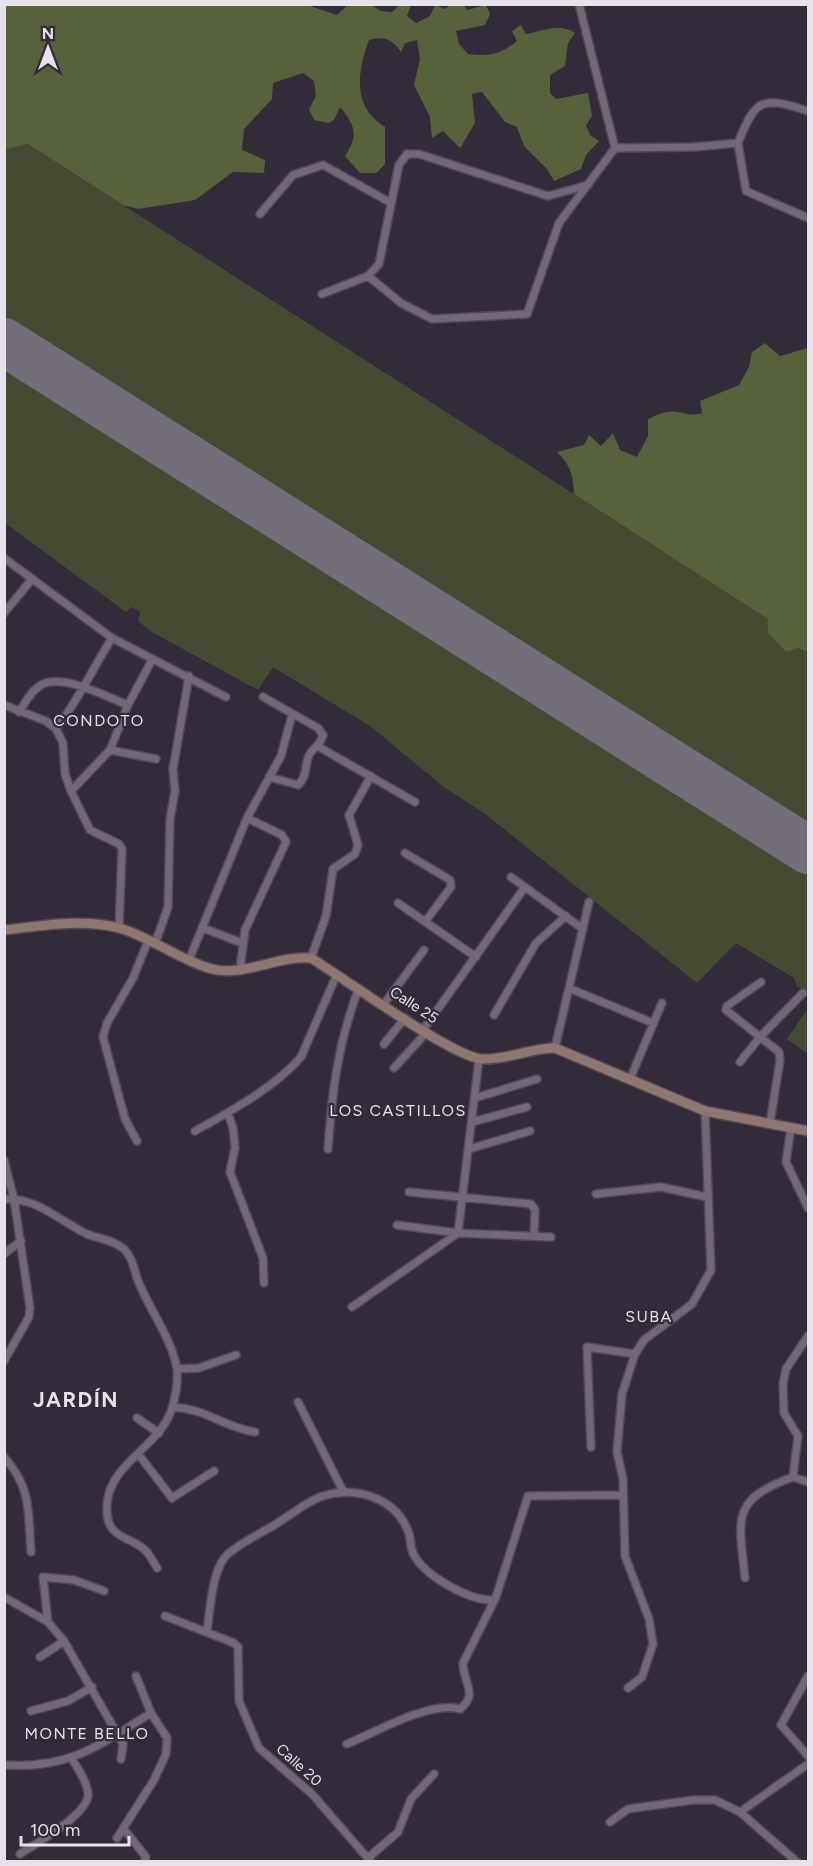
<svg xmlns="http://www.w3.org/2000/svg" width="813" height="1866" viewBox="0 0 813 1866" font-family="Figtree,sans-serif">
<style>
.green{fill:#444b32}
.forest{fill:#57623c}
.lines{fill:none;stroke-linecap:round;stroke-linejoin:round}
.runway{stroke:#746d7a;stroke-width:48}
.street-casing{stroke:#504955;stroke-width:10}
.secondary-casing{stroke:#504955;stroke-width:12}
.street{stroke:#716777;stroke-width:7}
.secondary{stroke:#907671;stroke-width:9}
.labels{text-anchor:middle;stroke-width:4.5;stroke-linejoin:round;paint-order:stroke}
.street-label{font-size:15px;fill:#e7e1ea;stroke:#332b39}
.neighbourhood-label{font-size:16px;letter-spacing:1.5px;fill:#e7e1ea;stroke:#332b39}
.district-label{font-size:21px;font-weight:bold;letter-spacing:1.5px;fill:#e7e1ea;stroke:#332b39}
</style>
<rect width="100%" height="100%" fill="#332b39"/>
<!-- green -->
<path class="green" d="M28 144 769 619 768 633 808 652V823L5 317 4 149Z
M5 363 808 865V992L797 986 794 978 736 943 697 983 484 813 445 788 370 726 273 667 258 690 152 632 138 621 140 612 132 607 126 612 5 523Z
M808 1008V1054L787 1039Z"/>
<!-- forest -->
<path class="forest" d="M307 5 337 15 348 5H372L380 11 392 12 399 5H411L407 16 416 23 430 16 435 5 445 9 450 5H464L467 10 486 5 490 14 485 25 456 31 459 44 468 54C489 57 501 54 517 41L512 31 521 25 526 34C543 31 559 22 575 33L568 43 565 66 550 75V93L556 99 588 93 592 116 586 125 590 135 599 141 586 155 581 169 554 181 547 169 524 146 517 127 505 122 482 92 472 94 475 123 460 148 443 131 432 138 430 117 414 85 420 59 417 40 405 43 401 52C392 39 384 36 369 40 357 72 352 107 385 127V164L376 173H360L345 156C359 135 355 125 340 107L334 120 328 123 314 120 309 109 316 96 314 81 303 73 273 83 272 99 244 129 242 150 265 160 264 173 233 172 195 200 138 209 123 205 28 144 5 149V5Z
M765 343 780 356 808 348V652L798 648 786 652 768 633V619L574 494C573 475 571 466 557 452L584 445 589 435 601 446 613 433 620 450 637 457 648 436V419C657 415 667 410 677 412 688 413 690 417 702 413L700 401 739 385 749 367 752 352Z"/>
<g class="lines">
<!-- runway -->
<path class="runway" d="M4 342 808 850"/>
<!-- street casing -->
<g class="street-casing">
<path id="street" d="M738 143 746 191 808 218
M615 148 694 147 738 143C756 98 762 96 808 111
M260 214 293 175 323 165 391 203
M368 276 401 303 432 319 527 314 559 223 615 148 579 4
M322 294 368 276 379 264 399 165 407 154H419L548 196 588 185
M4 558 112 638 226 697
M4 613 32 579
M263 697 318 728 323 735C320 745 317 745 311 752 304 761 308 777 298 785L269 777
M4 705 46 721 56 729 63 743 65 774 71 791 90 830 119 844 122 849 119 928
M19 712C25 703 32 689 43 684 64 674 107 697 128 705
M56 729C78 701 93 668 112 638
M319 747 415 802
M110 750 156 759
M71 791 110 750 128 705 152 660
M405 853 450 880 451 887 425 922
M511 877 583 929
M398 903 476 957
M203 928 242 943
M155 944 168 907 170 819 175 791 173 769 189 676
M311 958 326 916 333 869 355 854 358 845 349 815 371 776
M189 960 247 818 281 756 292 715
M240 969 245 930 286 842 282 835 247 818
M761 982 727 1006 726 1010 779 1052 780 1060 770 1123
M571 989 653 1023
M384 1004 424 950
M494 1015 536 943 566 916
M423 1030 525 887
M384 1044 405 1018
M555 1048 589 902
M740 1062 760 1037 803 993
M394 1068 427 1032
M630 1079 662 1003
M475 1098 537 1079
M228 1113 233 1128 235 1148 230 1172 263 1258 264 1283
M472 1122 527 1107
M791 1127 786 1162 808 1208
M195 1131C231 1111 274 1088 301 1057L337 974
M137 1141 125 1119 103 1037 107 1023 133 978 148 941
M328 1149C332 1092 338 1042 359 988
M469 1149 530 1131
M4 1160 14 1199 30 1308 29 1317 4 1361
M409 1192 531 1204 535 1210 534 1236
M596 1194 661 1187 707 1197
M4 1199C37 1197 59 1221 87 1234 99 1239 114 1240 124 1249 132 1257 134 1268 137 1278 148 1308 172 1338 177 1369 178 1381 176 1394 173 1405 163 1446 109 1462 107 1505 105 1542 131 1534 147 1552 151 1557 154 1563 157 1568
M397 1225 458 1233 551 1237
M4 1254 21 1241
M352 1307 458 1233 479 1059
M177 1369 199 1368 236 1355
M298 1402 343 1491
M173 1407C207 1409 223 1427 255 1432
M137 1418 159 1433
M591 1447 587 1347 635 1354
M139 1455 172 1498 214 1471
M4 1457C32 1488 28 1513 31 1552
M793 1477 808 1482
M745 1578C739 1518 730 1500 793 1477L798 1436 784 1413 783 1384 786 1369 808 1336
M104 1591 74 1580 43 1577 48 1622 64 1641 123 1744 121 1759
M4 1597 48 1622
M165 1616 234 1643 238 1647 239 1701 259 1748 312 1794 371 1862
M207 1631C210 1611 212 1566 229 1553 243 1542 261 1533 276 1524 291 1515 307 1501 323 1496 355 1486 395 1497 408 1531 411 1538 410 1546 413 1553 423 1575 469 1601 493 1600
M40 1657 64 1641
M808 1676 781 1725 808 1756
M628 1688 642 1677 653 1644 649 1619 625 1556 623 1479 617 1452 622 1394 635 1354 644 1340 692 1304 711 1270 705 1111
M31 1711 68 1701 92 1687
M347 1744C376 1732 431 1700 460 1709 479 1694 463 1683 463 1663L496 1597 528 1496 622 1495
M4 1765C70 1769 98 1746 151 1713
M740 1812 808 1764
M610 1822 628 1809 693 1800H715L740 1812 797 1862
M123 1828 146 1857 144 1862
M117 1838 154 1780 166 1754 167 1738 151 1713 136 1676
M20 1854C36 1843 92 1813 88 1792 86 1780 78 1768 71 1758
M368 1858 398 1832 411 1799 434 1774"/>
</g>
<!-- secondary casing -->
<g class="secondary-casing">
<path id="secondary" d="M4 930C42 926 82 918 119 928 151 937 179 960 212 969 244 977 278 955 311 958 342 977 454 1058 482 1059 507 1060 530 1048 555 1048L705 1111 808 1131"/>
</g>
<!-- street -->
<use href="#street" class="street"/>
<!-- secondary -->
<use href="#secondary" class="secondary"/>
</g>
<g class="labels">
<!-- street labels -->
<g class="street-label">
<text transform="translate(414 1005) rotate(33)" y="5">Calle 25</text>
<text transform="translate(299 1765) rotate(42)" y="5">Calle 20</text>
</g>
<!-- neighbourhood labels -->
<g class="neighbourhood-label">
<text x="99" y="726">CONDOTO</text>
<text x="398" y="1116">LOS CASTILLOS</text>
<text x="649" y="1322">SUBA</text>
<text x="87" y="1739">MONTE BELLO</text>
</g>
<!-- district labels -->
<g class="district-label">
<text x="76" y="1407">JARDÍN</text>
</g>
</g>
<!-- border -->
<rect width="813" height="1866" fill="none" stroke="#e7e1ea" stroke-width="12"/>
<!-- north arrow -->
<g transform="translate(48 48)" stroke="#332b39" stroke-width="4.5" paint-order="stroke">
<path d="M0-4.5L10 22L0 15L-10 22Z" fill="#e7e1ea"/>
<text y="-9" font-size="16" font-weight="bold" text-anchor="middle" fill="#e7e1ea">N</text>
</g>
<!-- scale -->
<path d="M21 1836v9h108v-9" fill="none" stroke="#e7e1ea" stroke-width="3"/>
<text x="30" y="1836" font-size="18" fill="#e7e1ea" stroke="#332b39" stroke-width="4.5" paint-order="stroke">100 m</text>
</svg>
